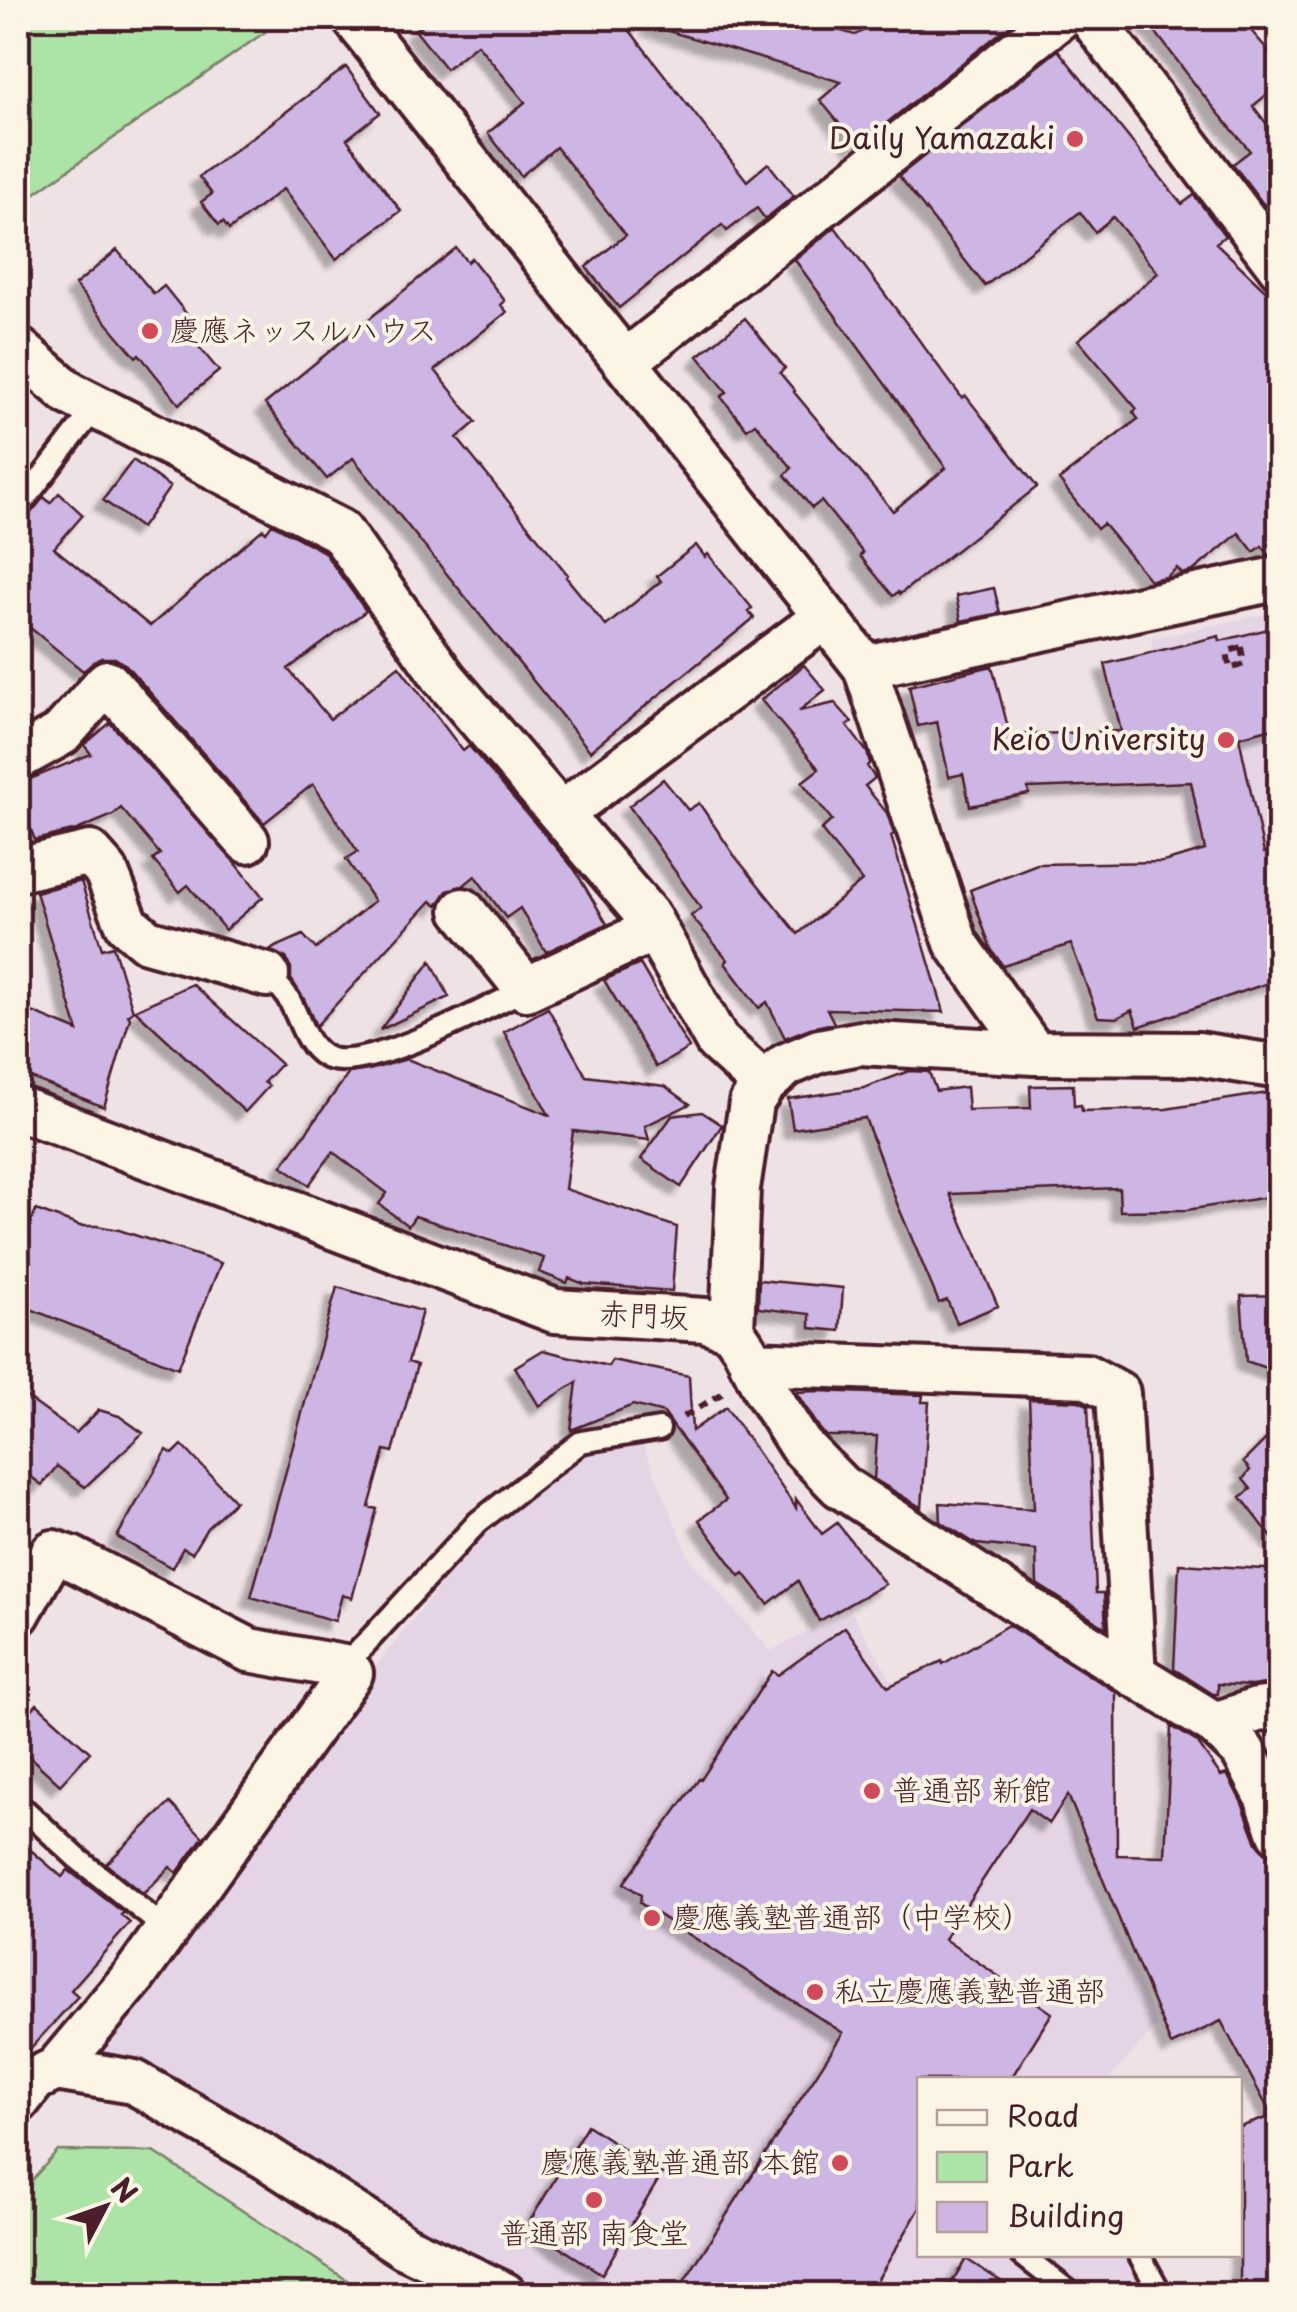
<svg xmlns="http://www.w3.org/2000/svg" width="1297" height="2312" viewBox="0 0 1297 2312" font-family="'Playpen Sans','Klee One',sans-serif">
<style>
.built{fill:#e4d4e5}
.green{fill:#ace3a6;stroke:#7b8168;stroke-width:2.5}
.building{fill:#cdb5e4;stroke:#4a1f2b;stroke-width:2.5;filter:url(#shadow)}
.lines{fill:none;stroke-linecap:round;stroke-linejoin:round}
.lane-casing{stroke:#4a1f2b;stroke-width:28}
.street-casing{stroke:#4a1f2b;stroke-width:50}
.path{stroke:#4a1f2b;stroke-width:6;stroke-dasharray:10 8;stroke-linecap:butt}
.lane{stroke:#fcf5e5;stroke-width:20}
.street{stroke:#fcf5e5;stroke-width:42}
.poi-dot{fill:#d1495b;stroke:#fcf5e5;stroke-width:4}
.labels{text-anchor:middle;stroke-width:8;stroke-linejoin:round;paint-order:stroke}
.poi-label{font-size:30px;fill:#4a1f2b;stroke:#fcf5e5;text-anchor:start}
.street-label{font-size:30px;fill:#4a1f2b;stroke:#fcf5e5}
</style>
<defs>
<filter id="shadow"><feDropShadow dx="-9" dy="9" stdDeviation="2.5" flood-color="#0004"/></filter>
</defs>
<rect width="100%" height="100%" fill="#eee2e5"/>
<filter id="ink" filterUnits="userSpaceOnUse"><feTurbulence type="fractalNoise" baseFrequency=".01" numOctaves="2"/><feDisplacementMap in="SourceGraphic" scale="20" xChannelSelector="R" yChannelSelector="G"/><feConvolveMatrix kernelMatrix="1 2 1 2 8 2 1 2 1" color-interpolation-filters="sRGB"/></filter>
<g filter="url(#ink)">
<!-- built -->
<path class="built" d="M1279 611V840L1199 868 1151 639Z
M643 1446 691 1561 771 1651 850 1610 930 1745 988 1718 1078 1803 1067 1809 1086 1865 1135 1970 1157 2026 1109 2079 919 2080V2254L1142 2255 1173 2294H560L434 2243 70 2052 476 1540 587 1453Z"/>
<!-- green -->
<path class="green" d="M18 18H285L18 205Z
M58 2151 154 2152 368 2294H18V2195Z"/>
<!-- building -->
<path class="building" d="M430 18H620L747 181 768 163 794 196 765 219 757 208 727 231 722 225 619 308 586 267 626 235 556 147 521 176 488 133 525 102 477 44 446 69 415 30Z
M653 18H797L855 35 888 18H1019L869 137 867 135 856 144 820 100 841 82 651 26Z
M1145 18H1240L1280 64V84L1253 106 1273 132 1280 127V193L1264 205 1233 164 1250 151 1200 91Z
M1058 50 1182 204 1194 195 1225 236 1216 243 1280 304V554L1269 555 1262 546 1254 552 1239 533 1193 571 1182 574 1177 568 1166 577 1150 580 1103 524 1097 529 1059 480 1138 419 1133 412 1137 409 1078 340 1158 273 1113 217 1095 232 1080 212 985 286 899 176Z
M346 67 380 113 347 139 401 211 336 259 283 189 229 230 223 222 219 225 201 202 212 194 199 177Z
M835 227 962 398 966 396 1037 487 900 594 898 592 893 596 860 556 863 553 821 501 812 508 785 475 792 468 755 423 747 429 721 397 727 392 698 356 745 318 785 368 780 373 795 391 794 392 893 511 946 468 795 260Z
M456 248 467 262 471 258 505 301 501 305 507 312 435 370 476 422 457 438 568 575 566 577 606 626 661 581 657 576 696 545 705 557 708 554 752 608 748 611 754 618 590 751 353 458 327 479 265 404Z
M117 250 154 294 164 286 189 317 180 324 219 371 179 404 139 354 136 357 75 285Z
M133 460 170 487 141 528 103 500Z
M59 493 83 515 54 548 150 626 263 529 266 532 272 524 324 552 366 611 288 669 330 719 399 666 463 751 469 746 575 870 607 924 546 952 520 908 506 918 475 876 463 886 447 891 437 906 431 901 316 1026 304 999 291 979V968L286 958 269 950 303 935 316 949 374 901 346 859 358 852 313 784 264 823 126 665 115 658H101L83 671 18 618V518L31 513 44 497 50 503Z
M994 588 1000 613 961 621 956 596Z
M1280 626V726L1239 737 1264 853 1280 848V979L1138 1027 1132 1010 1117 1018 1098 1017 1071 944 1003 966 991 949 970 890 1037 864 1163 862 1205 850 1191 782 1028 788 1029 794 970 806 963 774 949 777 937 722 918 726 909 686 992 666 1010 735 1121 731 1105 664 1219 636 1220 641Z
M804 665 825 690 799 711 835 703 852 722 847 726 867 752 870 763 867 766 875 778 865 786 887 813 894 834 891 836 944 1012 827 1009 834 1023 810 1028 785 1038 767 1002 759 1008 725 963 728 960 691 916 701 908 629 806 663 779 688 810 699 803 734 855 798 934 862 881 821 830 832 820 802 782 819 769 761 700Z
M110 723 234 861 263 897 225 930 188 885 180 892 153 860 160 854 121 808 113 815 77 830 35 840 18 798V784L91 754 84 745Z
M81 881 102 949 113 946 133 1011 128 1015 130 1018 104 1107 18 1073V1006L78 1031 36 892Z
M431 961 449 997 380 1030Z
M640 964 689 1048 656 1067 604 980Z
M192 984 281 1064 264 1082 269 1086 245 1112 135 1010Z
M548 1008 586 1076 665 1086 690 1104 645 1126 649 1140 573 1131 565 1189 677 1227 672 1291 584 1284 569 1278 567 1283 539 1272 544 1258 415 1216 408 1226 379 1204 387 1193 333 1152 309 1185 282 1166 349 1073 369 1070 407 1059 549 1115 504 1032Z
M909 1071 929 1072 936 1091 966 1087 968 1110 1031 1108 1030 1086 1073 1085 1074 1106 1081 1105 1082 1111 1166 1109 1280 1091V1195L1187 1210 1120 1211 1119 1188 950 1194 998 1306 957 1323 947 1300 939 1303 896 1201 865 1118 793 1129 788 1099 864 1088Z
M702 1112 722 1125 681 1187 641 1159 672 1116Z
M36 1210 80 1226H97L119 1230 221 1263 178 1368 18 1304V1254Z
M759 1280 843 1288 840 1331 810 1328V1314L758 1308Z
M337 1287 422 1311 408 1362 417 1365 393 1452 385 1450 369 1507 377 1509 352 1598 342 1595 335 1621 251 1597Z
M1280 1295V1373L1246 1361 1241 1296Z
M543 1350 608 1366 612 1360 689 1376 692 1431 726 1407 796 1508V1499L822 1534 837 1523 885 1584 819 1621 798 1581 768 1604 744 1573 740 1576 699 1520 726 1500 664 1413 633 1405 571 1430 577 1382 539 1406 515 1367Z
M18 1391 76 1433 99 1410 119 1416 143 1433 85 1487 57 1466 42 1485 18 1467Z
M818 1391 923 1395 922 1402H929L922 1508 874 1479 877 1436H826L820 1429 796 1392Z
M1029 1399 1079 1401 1088 1405 1096 1593H1104L1106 1628 1037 1584 1036 1550 976 1544 941 1522 940 1503 1034 1509Z
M1280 1425V1548L1241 1497 1251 1489 1243 1479 1250 1470 1243 1462Z
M182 1445 235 1501 207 1528 192 1553 183 1548 172 1568 117 1537 167 1450 173 1454Z
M1179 1564 1280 1570V1682L1251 1686 1218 1684V1694H1213L1174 1669Z
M1008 1625 1116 1692 1117 1855 1165 1856 1171 1726 1197 1742 1221 1776 1227 1774 1242 1803 1257 1843 1265 1853 1280 1857V2294H1240V2127L1272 2116 1221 2021 1171 2045 1068 1795 1049 1824 1029 1809 944 1939 1052 2013 1010 2080H920V2208L869 2294H676L843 2033 640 1903 641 1895 624 1883 699 1779 701 1780 772 1671 778 1675 845 1627 888 1687 942 1661 943 1664Z
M37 1704 90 1752 60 1785 18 1746V1725Z
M170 1803 203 1837 177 1873 170 1867 143 1894 106 1864Z
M18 1839 62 1877 68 1870 124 1913 121 1915 130 1923 71 1990 78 1996 18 2062Z
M587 2125 662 2174 602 2274 527 2226Z
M966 2259 1021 2294H944Z"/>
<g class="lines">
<!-- lane casing -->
<g class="lane-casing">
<path id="lane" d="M18 505 21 504 96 407
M267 975C275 982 283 989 288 998 300 1018 304 1044 324 1056 359 1078 489 1006 526 989
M344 1667 478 1522 581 1442 659 1429
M18 1820 26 1811 77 1858 167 1930
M1021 2254 1072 2294
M1139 2254 1161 2294"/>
</g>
<!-- street casing -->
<g class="street-casing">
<path id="street" d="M354 18 865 667 956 943 1034 1053
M1091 18 1280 267
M18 349 69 393 340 531 444 678 648 916 717 1041 764 1084
M625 362 1059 18
M865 667 1280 578
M18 758 61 734 107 682 247 841
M562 813 825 617
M18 870 90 853 106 871 127 924 147 941 267 975
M463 910 526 989 655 929
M18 1108 555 1311 705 1320 732 1330 745 1349 765 1390 800 1445 840 1486 1051 1623 1215 1724 1243 1751 1265 1793 1280 1833
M732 1330 738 1188 751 1103 764 1084 786 1065 819 1051 860 1043 1034 1053 1198 1054 1273 1066 1280 1064
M751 1363 1086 1376 1118 1393 1134 1675
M18 1614 53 1552 71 1558 249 1650 344 1667 351 1673 134 1976 56 2069 35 2079 18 2101
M1215 1724 1257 1710 1280 1707
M56 2069 134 2082 267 2158 405 2247 504 2294"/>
</g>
<!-- path -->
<path class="path" d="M1241 647 1244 664 1230 669 1227 652Z
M683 1417 723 1393"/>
<!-- lane -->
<use href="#lane" class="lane"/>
<!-- street -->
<use href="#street" class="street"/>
</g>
</g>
<!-- markers -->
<g class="poi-dot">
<circle cx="1075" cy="139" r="10"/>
<circle cx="150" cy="331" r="10"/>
<circle cx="1226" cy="740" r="10"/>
<circle cx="872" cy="1791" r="10"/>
<circle cx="652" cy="1918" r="10"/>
<circle cx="815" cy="1992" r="10"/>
<circle cx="840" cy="2163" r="10"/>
<circle cx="594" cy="2200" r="10"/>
</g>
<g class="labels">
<!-- poi labels -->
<g class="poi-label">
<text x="1055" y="149" text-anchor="end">Daily Yamazaki</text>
<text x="170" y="341">慶應ネッスルハウス</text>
<text x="1206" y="750" text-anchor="end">Keio University</text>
<text x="892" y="1801">普通部 新館</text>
<text x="672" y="1928">慶應義塾普通部（中学校）</text>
<text x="835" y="2002">私立慶應義塾普通部</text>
<text x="820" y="2173" text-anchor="end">慶應義塾普通部 本館</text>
<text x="594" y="2244" text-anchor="middle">普通部 南食堂</text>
</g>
<!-- street labels -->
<g class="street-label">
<text transform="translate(644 1316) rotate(3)" y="10">赤門坂</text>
</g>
</g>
<!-- margin -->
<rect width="1297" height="2312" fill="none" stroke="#fcf5e5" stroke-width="60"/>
<rect x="30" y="30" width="1237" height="2252" fill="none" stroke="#4a1f2b" stroke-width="4" filter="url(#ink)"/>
<!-- legend -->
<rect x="917" y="2077" width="325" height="180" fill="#fcf5e5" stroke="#b59f9b" stroke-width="2.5"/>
<rect x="937" y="2110" width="50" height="15" fill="#fcf5e5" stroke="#b59f9b" stroke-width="2.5"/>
<text x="1007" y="2127" font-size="30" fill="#4a1f2b">Road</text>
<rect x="937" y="2152" width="50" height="30" fill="#ace3a6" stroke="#b59f9b" stroke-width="2.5"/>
<text x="1007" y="2177" font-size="30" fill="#4a1f2b">Park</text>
<rect x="937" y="2202" width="50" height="30" fill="#cdb5e4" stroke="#b59f9b" stroke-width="2.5"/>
<text x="1007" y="2227" font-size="30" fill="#4a1f2b">Building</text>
<!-- north arrow -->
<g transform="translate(105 2207) rotate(49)" stroke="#fcf5e5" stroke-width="8" paint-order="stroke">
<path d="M0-8L18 38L0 25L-18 38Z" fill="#4a1f2b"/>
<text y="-15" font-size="28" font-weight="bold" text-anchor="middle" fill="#4a1f2b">N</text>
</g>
</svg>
